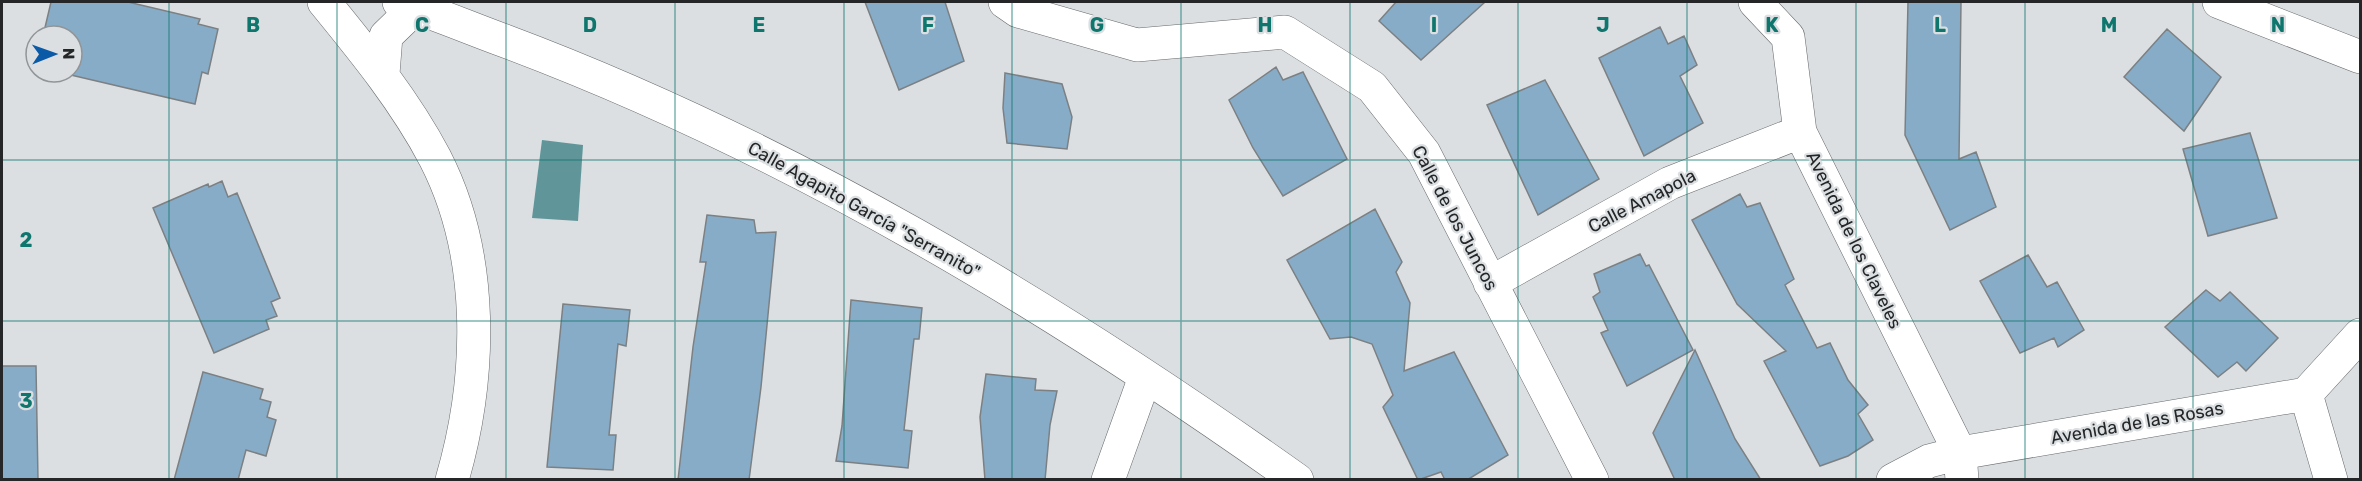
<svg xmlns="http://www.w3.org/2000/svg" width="2362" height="481" viewBox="0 0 2362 481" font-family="Rubik,sans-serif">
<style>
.water{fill:#60969a}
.building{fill:#87acc8;stroke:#7c8083;stroke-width:1.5}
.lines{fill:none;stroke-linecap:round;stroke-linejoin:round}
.minor-casing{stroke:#666a6c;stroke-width:34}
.minor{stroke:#fff;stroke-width:33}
.grid{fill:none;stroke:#0f766e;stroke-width:1.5;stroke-opacity:0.55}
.labels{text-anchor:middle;stroke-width:4.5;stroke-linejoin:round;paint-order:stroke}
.street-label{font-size:18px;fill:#252627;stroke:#dbdfe2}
.grid-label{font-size:20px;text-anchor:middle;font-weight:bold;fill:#0f766e;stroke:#dbdfe2;stroke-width:4.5;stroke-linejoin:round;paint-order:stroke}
</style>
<rect width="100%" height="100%" fill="#dbdfe2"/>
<!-- water -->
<path class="water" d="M542 140 583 145 578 221 532 218Z"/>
<!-- building -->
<path class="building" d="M51 2H128L200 19 198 24 218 29 208 74 202 72 195 104 58 72H72V36H43Z
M865 2H945L964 61 899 90Z
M1396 2H1485L1421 60 1379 21Z
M1908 2H1961L1959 159 1976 152 1996 207 1950 230 1905 135Z
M1660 27 1668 44 1684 36 1697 65 1680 76 1703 123 1644 156 1599 58Z
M2167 29 2221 77 2184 131 2124 77Z
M1276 67 1283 80 1303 72 1347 159 1283 196 1253 148 1229 100Z
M1005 73 1062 84 1072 117 1067 149 1007 143 1003 108Z
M1545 80 1599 179 1538 215 1487 105Z
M2250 133 2277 218 2208 236 2183 149Z
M222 181 228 197 237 193 280 298 271 302 277 316 266 320 269 329 214 353 153 208 208 184 209 187Z
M1740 194 1747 207 1760 203 1794 279 1785 285 1817 348 1830 343 1848 380 1868 405 1858 414 1873 440 1848 456 1820 466 1764 361 1786 351 1737 304 1692 220Z
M1375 209 1402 262 1396 272 1410 303 1404 371 1454 352 1508 455 1467 480H1445L1441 472 1418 480 1383 407 1393 395 1372 344 1351 337 1330 339 1287 260Z
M707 215 754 220 756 233 776 232 761 387 749 480H678L693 347 706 262H700Z
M1640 254 1646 266 1649 265 1693 350 1627 386 1601 333 1608 330 1593 297 1600 292 1594 274Z
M2028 255 2047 287 2057 282 2084 330 2058 347 2054 338 2020 353 1980 281Z
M2206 290 2220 301 2230 292 2278 338 2246 371 2237 362 2218 377 2165 327Z
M851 300 922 308 919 339H914L904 430 912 431 908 468 836 461 842 426Z
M563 304 630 310 626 346 618 344 609 435H616L613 470 547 467Z
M1695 350 1735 439 1761 480H1675L1653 433Z
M2 366H36L38 480H2Z
M203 372 263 389 260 399 271 402 267 417 276 420 266 456 246 450 238 480H174Z
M986 374 1036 379 1035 390 1057 391 1050 425 1045 480H985L980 417Z"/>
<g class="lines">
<!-- minor casing -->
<g class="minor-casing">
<path id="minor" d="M324 2C364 51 405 101 435 158 485 255 482 377 452 480
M399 2C435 13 469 28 505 41 788 147 1051 305 1297 480
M1005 2 1018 11 1137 45 1285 32 1372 87 1424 153 1592 480
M1755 2 1788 37 1800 132 1960 453 1962 480
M2219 2 2360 57
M383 74 386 36 416 7
M1490 283 1670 183 1800 132
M2306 394 2331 480
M1108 480 1145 377
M1893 480 1929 461 1960 453 2306 394 2360 335"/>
</g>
<!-- minor -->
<use href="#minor" class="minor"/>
</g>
<!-- grid -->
<path class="grid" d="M169 2V480M337 2V480M506 2V480M675 2V480M844 2V480M1012 2V480M1181 2V480M1350 2V480M1518 2V480M1687 2V480M1856 2V480M2025 2V480M2193 2V480M2 160H2360M2 321H2360"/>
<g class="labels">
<!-- street labels -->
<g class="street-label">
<text transform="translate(1642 201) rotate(-27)" y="6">Calle Amapola</text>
<text transform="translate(864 210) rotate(29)" y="6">Calle Agapito García "Serranito"</text>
<text transform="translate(1455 218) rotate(62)" y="6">Calle de los Juncos</text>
<text transform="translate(1854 240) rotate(64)" y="6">Avenida de los Claveles</text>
<text transform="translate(2137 423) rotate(-10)" y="6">Avenida de las Rosas</text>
</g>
</g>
<g class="grid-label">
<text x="253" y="32">B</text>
<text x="422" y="32">C</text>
<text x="590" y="32">D</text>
<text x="759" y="32">E</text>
<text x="928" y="32">F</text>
<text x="1097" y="32">G</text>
<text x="1265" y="32">H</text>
<text x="1434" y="32">I</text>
<text x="1603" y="32">J</text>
<text x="1772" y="32">K</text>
<text x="1940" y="32">L</text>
<text x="2109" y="32">M</text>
<text x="2278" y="32">N</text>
<text x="26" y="247">2</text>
<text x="26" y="408">3</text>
</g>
<!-- border -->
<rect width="2362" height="481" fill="none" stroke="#252627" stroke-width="6"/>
<!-- north arrow -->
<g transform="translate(54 54) rotate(89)"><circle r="28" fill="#dbdfe2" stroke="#929597" stroke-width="1.5"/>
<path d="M0-4.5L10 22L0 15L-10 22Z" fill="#0b5aa8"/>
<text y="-9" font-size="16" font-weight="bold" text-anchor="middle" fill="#252627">N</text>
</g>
</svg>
